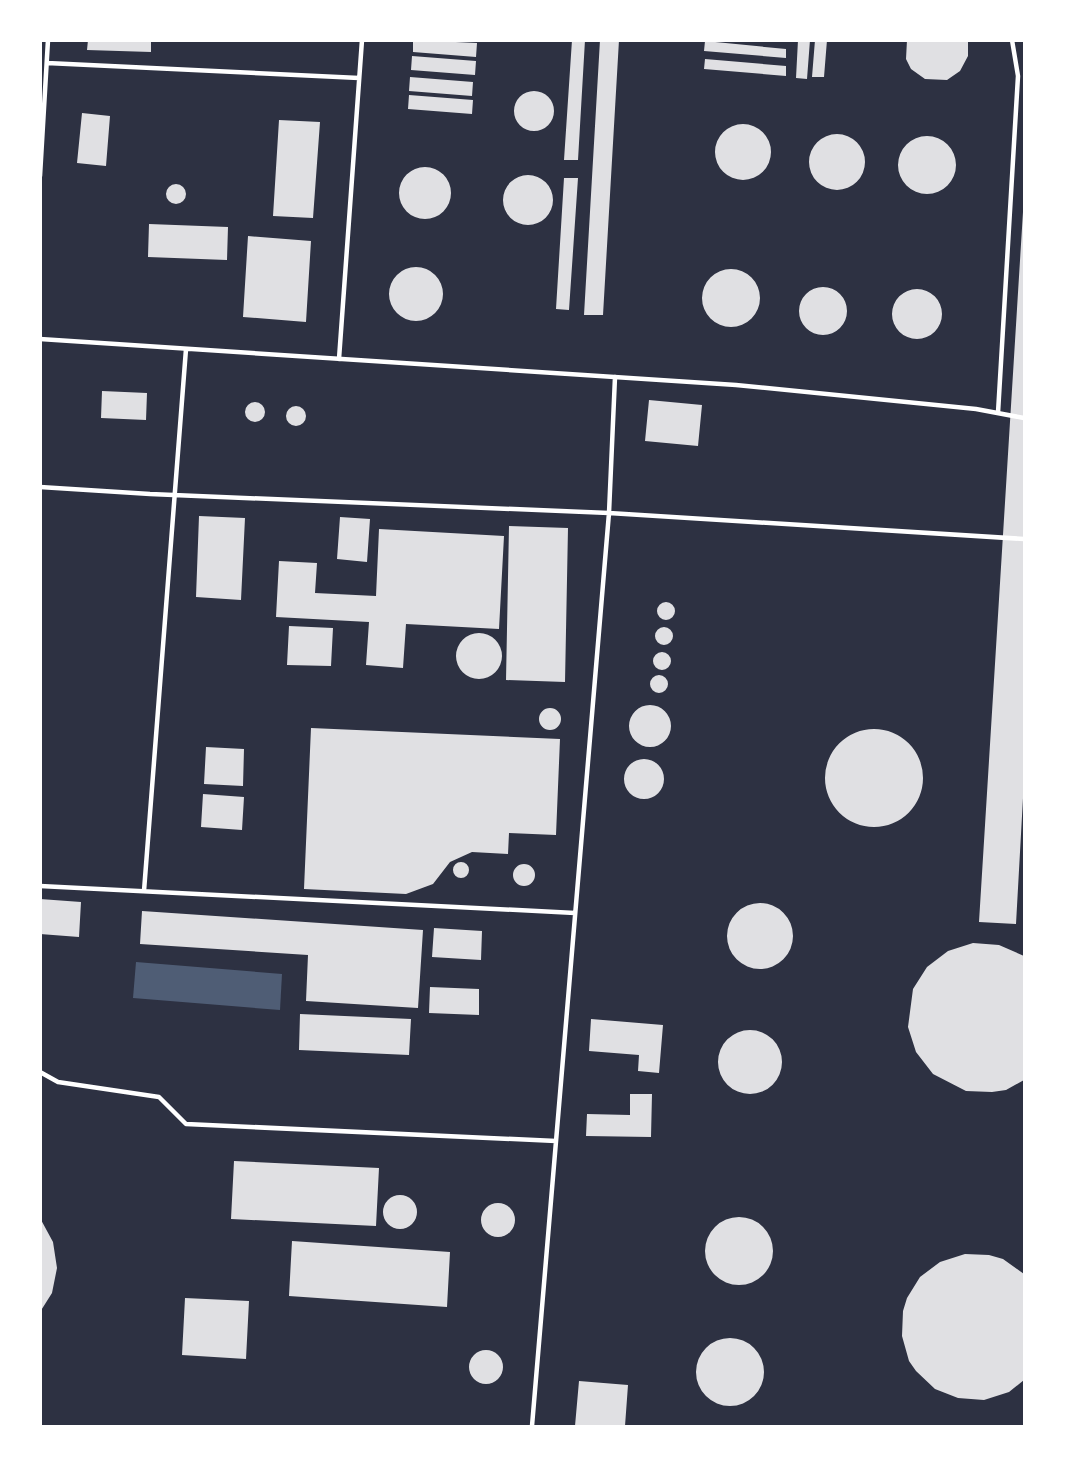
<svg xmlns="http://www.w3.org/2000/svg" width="1065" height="1467" viewBox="0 0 1065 1467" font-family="'Archivo Narrow',sans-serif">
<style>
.water{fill:#4f5d75}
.building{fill:#e0e0e3}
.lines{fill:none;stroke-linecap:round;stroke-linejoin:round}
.service{stroke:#fff;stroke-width:4.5}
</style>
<rect width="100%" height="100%" fill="#2d3142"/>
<!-- water -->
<path class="water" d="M136 962 282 974 280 1010 133 998Z"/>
<!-- building -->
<path class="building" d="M88 40H151V52L87 50Z
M413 40 477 43 476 57 413 52Z
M572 40H585L578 160H564Z
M600 40H619L603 315H584Z
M798 40H810L807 79 796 78Z
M815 40H827L824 77H812Z
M907 40H968V56L960 71 947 80 925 79 911 69 906 59Z
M705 41 786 49V58L704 51Z
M412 56 476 61 475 75 411 70Z
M705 59 786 66V76L704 69Z
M410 77 473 82 472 96 409 91Z
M514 111a20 20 0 1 1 40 0a20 20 0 1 1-40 0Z
M409 95 473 100 472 114 408 109Z
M82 113 110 116 106 166 77 163Z
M279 120 320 122 313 218 273 216Z
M715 152a28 28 0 1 1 56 0a28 28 0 1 1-56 0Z
M809 162a28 28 0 1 1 56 0a28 28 0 1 1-56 0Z
M898 165a29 29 0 1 1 58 0a29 29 0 1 1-58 0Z
M399 193a26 26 0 1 1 52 0a26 26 0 1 1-52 0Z
M503 200a25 25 0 1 1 50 0a25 25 0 1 1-50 0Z
M564 178H578L569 310 556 309Z
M166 194a10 10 0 1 1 20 0a10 10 0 1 1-20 0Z
M1023 212 1024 780 1016 924 979 922Z
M149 224 228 227 227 260 148 257Z
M248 236 311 241 306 322 243 317Z
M389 294a27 27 0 1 1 54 0a27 27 0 1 1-54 0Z
M702 298a29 29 0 1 1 58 0a29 29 0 1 1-58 0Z
M799 311a24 24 0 1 1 48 0a24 24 0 1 1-48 0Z
M892 314a25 25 0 1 1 50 0a25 25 0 1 1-50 0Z
M102 391 147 393 146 420 101 418Z
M649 400 702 405 698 446 645 441Z
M245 412a10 10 0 1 1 20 0a10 10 0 1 1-20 0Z
M286 416a10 10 0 1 1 20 0a10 10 0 1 1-20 0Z
M199 516 245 518 241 600 196 597Z
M340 517 370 519 367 562 337 559Z
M509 526 568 528 565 682 506 680Z
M379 529 504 536 499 629 406 624 403 668 366 665 369 622 276 617 279 561 317 563 315 593 376 596Z
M657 611a9 9 0 1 1 18 0a9 9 0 1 1-18 0Z
M289 626 333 628 331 666 287 665Z
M655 636a9 9 0 1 1 18 0a9 9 0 1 1-18 0Z
M456 656a23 23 0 1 1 46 0a23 23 0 1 1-46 0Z
M653 661a9 9 0 1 1 18 0a9 9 0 1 1-18 0Z
M650 684a9 9 0 1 1 18 0a9 9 0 1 1-18 0Z
M629 726a21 21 0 1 1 42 0a21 21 0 1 1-42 0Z
M539 719a11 11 0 1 1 22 0a11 11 0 1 1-22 0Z
M311 728 560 739 556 835 509 833 508 854 472 852 450 862 433 884 406 894 304 889Z
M825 778a49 49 0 1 1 98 0a49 49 0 1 1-98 0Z
M206 747 244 749 243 786 204 784Z
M624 779a20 20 0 1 1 40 0a20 20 0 1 1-40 0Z
M203 794 244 797 242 830 201 827Z
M453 870a8 8 0 1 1 16 0a8 8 0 1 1-16 0Z
M513 875a11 11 0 1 1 22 0a11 11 0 1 1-22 0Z
M40 899 81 902 79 937 40 934Z
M727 936a33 33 0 1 1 66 0a33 33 0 1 1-66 0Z
M142 911 423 930 418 1008 306 1001 308 955 140 944Z
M434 928 482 931 481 960 432 957Z
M973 943 999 945 1024 956V1080L1006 1090 992 1092 966 1091 933 1074 916 1052 908 1027 913 989 927 967 948 951Z
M430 987 479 989V1015L429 1013Z
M300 1014 411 1019 409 1055 299 1050Z
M591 1019 663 1025 659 1073 638 1071 639 1055 589 1051Z
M718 1062a32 32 0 1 1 64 0a32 32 0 1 1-64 0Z
M630 1094H652L651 1137 586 1136 587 1114 630 1115Z
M234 1161 379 1168 376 1226 231 1219Z
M383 1212a17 17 0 1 1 34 0a17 17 0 1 1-34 0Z
M481 1220a17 17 0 1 1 34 0a17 17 0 1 1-34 0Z
M705 1251a34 34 0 1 1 68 0a34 34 0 1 1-68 0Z
M40 1218 53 1242 57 1268 52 1293 40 1312Z
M292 1241 450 1252 447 1307 289 1296Z
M965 1254 989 1255 1003 1259 1024 1274V1380L1009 1392 984 1400 958 1398 935 1389 916 1371 909 1361 902 1336 903 1311 907 1298 920 1277 940 1262Z
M185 1298 249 1301 246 1359 182 1355Z
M696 1372a34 34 0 1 1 68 0a34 34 0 1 1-68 0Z
M469 1367a17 17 0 1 1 34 0a17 17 0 1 1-34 0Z
M579 1381 628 1385 625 1426H575Z"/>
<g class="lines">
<!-- service -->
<path class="service" d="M47 63 359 78
M40 176 48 40
M40 339 736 385 976 409 1024 418
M339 359 362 40
M998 413 1018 76 1012 40
M40 487 150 494 609 513 615 377
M40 886 575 913
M144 891 186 349
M40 1072 58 1082 159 1097 186 1124 556 1141
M532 1426 609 513 1024 539"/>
</g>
<!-- border -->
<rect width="1065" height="1467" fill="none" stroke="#ffffff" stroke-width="84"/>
</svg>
